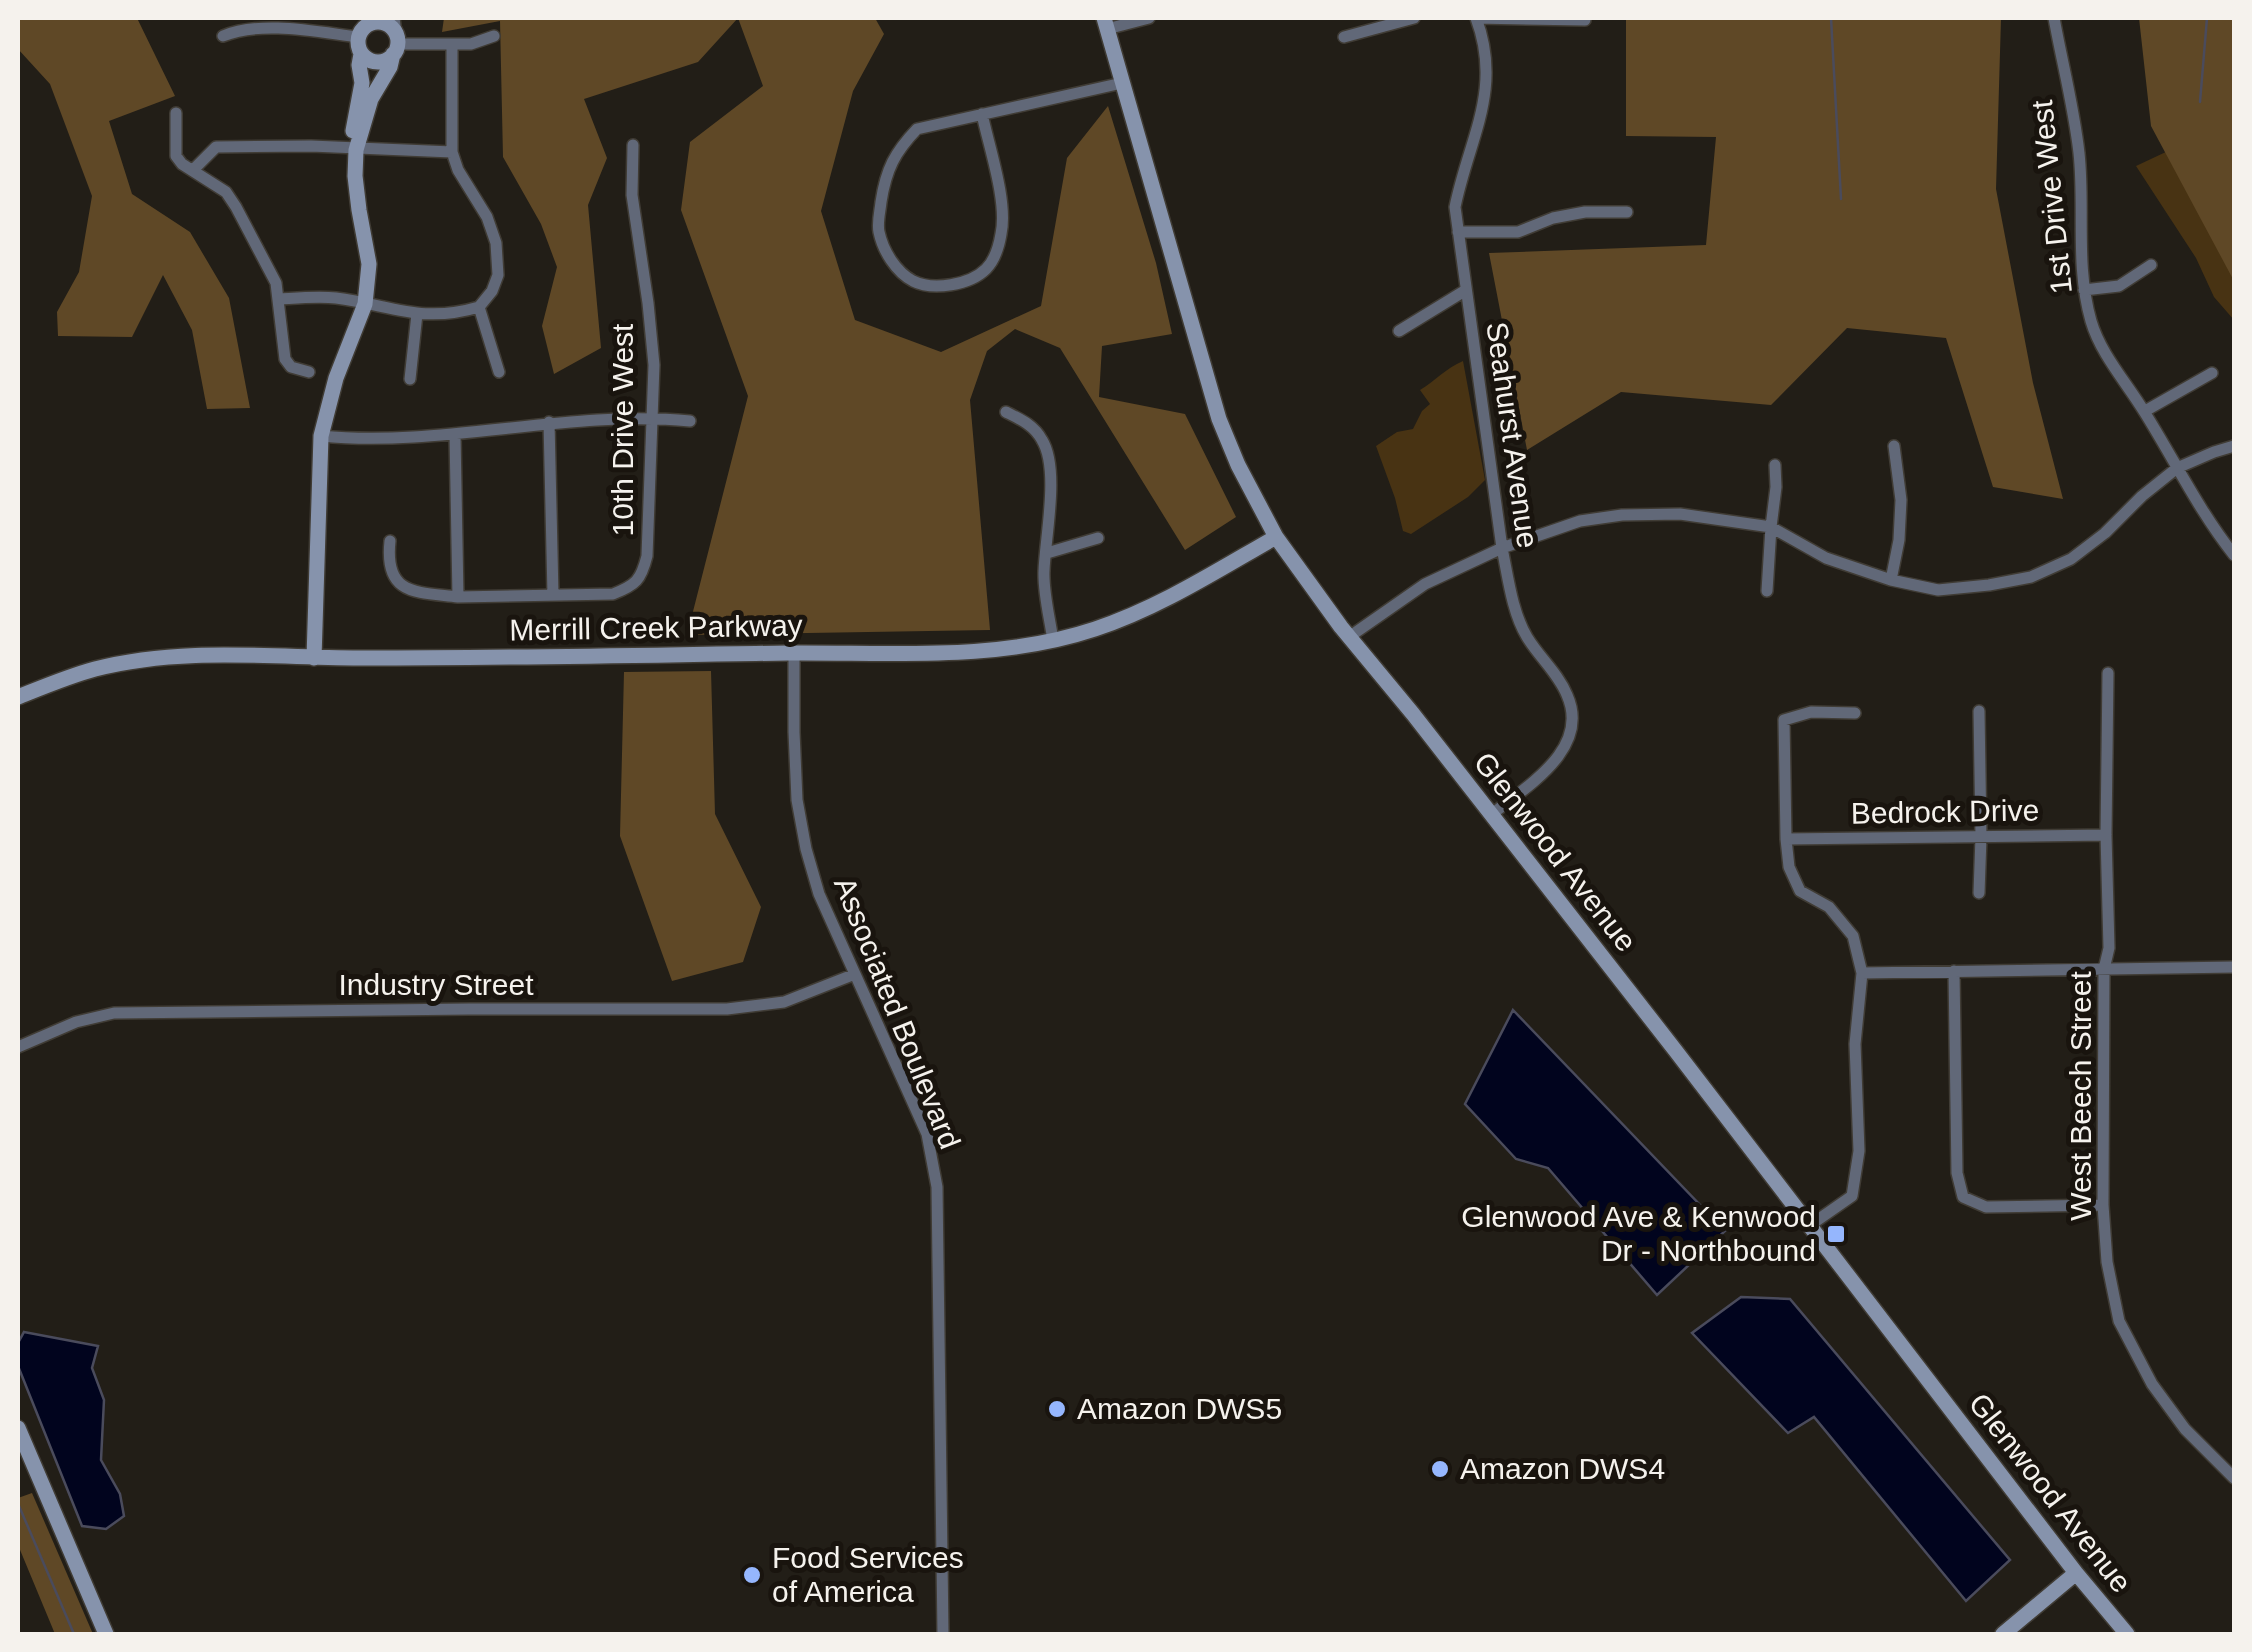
<svg xmlns="http://www.w3.org/2000/svg" width="2252" height="1652" viewBox="0 0 2252 1652" font-family="Arial,sans-serif">
<style>
.green{fill:#483313}
.forest{fill:#5f4826}
.water{fill:#01041e;stroke:#4a4b5c;stroke-width:2.5}
.lines{fill:none;stroke-linecap:round;stroke-linejoin:round}
.stream{stroke:#4a4b5c;stroke-width:2.5}
.street-casing{stroke:#403c35;stroke-width:14}
.secondary-casing{stroke:#403c35;stroke-width:18}
.street{stroke:#616878;stroke-width:11}
.secondary{stroke:#8693ac;stroke-width:15}
.poi-dot{fill:#95b6fd;stroke:#19140e;stroke-width:4}
.labels{text-anchor:middle;stroke-width:10;stroke-linejoin:round;paint-order:stroke}
.street-label{font-size:30px;fill:#f5f2ed;stroke:#19140e}
.poi-label{font-size:30px;fill:#f5f2ed;stroke:#19140e;text-anchor:start}
</style>
<rect width="100%" height="100%" fill="#221e17"/>
<!-- green -->
<path class="green" d="M2234 120V320L2214 297 2196 258 2136 166Z
M1463 361 1485 480 1468 497 1411 534 1403 531 1395 498 1376 446 1397 432 1413 429 1422 411 1430 404 1420 390C1435 381 1446 368 1463 361Z"/>
<!-- forest -->
<path class="forest" d="M18 18H137L175 96 109 121 132 194 190 232 229 298 250 408 207 409 192 330 163 275 132 337 58 336 57 312 79 272 92 196 50 84 18 49Z
M444 18H875L884 34 853 91 821 211 855 320 941 352 1041 306 1067 158 1108 106 1156 263 1172 334 1102 346 1099 397 1185 414 1236 517 1185 550 1060 348 1015 329 987 351 970 400 990 630 687 635 748 396 681 210 690 142 763 86 738 18 698 62 584 99 607 158 588 205 601 348 554 374 542 326 557 267 541 224 503 157 500 21 442 32Z
M1626 18H2001L1996 189 2033 383 2063 499 1993 487 1946 338 1847 328 1771 405 1621 392 1527 450 1489 253 1706 245 1716 137 1626 136Z
M2139 18H2234V281L2151 126Z
M711 671 715 814 761 907 743 962 672 981 620 836 624 672Z
M32 1493 93 1634H55L18 1545V1498Z"/>
<!-- water -->
<path class="water" d="M1513 1010 1725 1231 1657 1295 1548 1168 1516 1159 1465 1104Z
M1741 1297 1790 1299 2010 1560 1966 1601 1814 1417 1788 1433 1692 1333Z
M24 1332 98 1346 92 1368 104 1400 101 1460 120 1494 124 1516 106 1529 82 1526 18 1366V1343Z"/>
<g class="lines">
<!-- stream -->
<path class="stream" d="M1831 18 1841 199
M2200 102 2207 18
M19 1506 74 1634"/>
<!-- street casing -->
<g class="street-casing">
<path id="street" d="M394 18 396 33
M1476 18C1503 90 1469 138 1455 207L1502 548C1508 577 1512 612 1527 637 1539 657 1558 673 1567 695 1591 749 1527 786 1491 815
M1476 18 1585 20
M2054 18C2062 62 2074 108 2079 153 2085 209 2075 265 2091 321 2101 355 2127 383 2145 413 2175 461 2199 511 2234 555
M367 24 369 18
M1107 29 1149 18
M223 36C262 20 317 32 358 37
M1344 37 1414 18
M398 44H471L494 36
M452 45V152L458 170 487 217 496 243 498 275 492 291 479 307 499 372
M176 113V156L182 164 226 192 236 207 276 283 285 359 291 367 309 372
M982 114C989 147 1008 202 1001 234 999 246 994 261 986 269 970 285 933 291 913 281 896 272 883 251 879 232 877 223 880 212 881 202 886 169 895 152 917 129L1122 83
M193 170 216 147 311 146 452 152
M1458 232H1518L1553 218 1585 212H1627
M2084 290 2119 286 2151 265
M279 299C297 298 318 296 336 298 391 305 421 324 479 307
M1399 331 1466 290
M410 379 417 314
M2145 411 2212 373
M1006 412C1020 419 1034 425 1042 440 1060 469 1045 538 1044 571 1043 593 1050 619 1053 641
M549 422 553 595
M455 435 458 597
M321 436C445 448 566 409 690 421
M390 541C384 596 417 592 458 597L613 594C636 585 641 580 647 556L654 365 648 303 632 195 633 145
M1047 553 1098 538
M1891 580 1899 540 1901 500 1894 446
M1767 591 1771 527 1776 487 1775 465
M1349 637 1425 584 1502 548 1580 521 1622 515 1680 514 1771 527 1826 558 1891 580 1938 590 1989 585 2031 577 2071 559 2105 533 2142 496 2177 468 2214 452 2234 446
M794 653V732L797 800 806 849 819 894 927 1134 937 1187 943 1634
M2108 673 2106 835 2109 948 2104 969 2103 1205 2107 1262 2119 1321 2152 1384 2185 1429 2234 1478
M1786 839 2106 835
M1979 893 1981 837 1979 711
M1954 971 1957 1173 1963 1197 1986 1207 2103 1205
M1862 973 2234 967
M18 1047 76 1022 114 1013 469 1009H727L784 1002 855 974
M1809 1226 1852 1196 1859 1151 1855 1044 1862 973 1853 936 1829 907 1800 891 1789 867 1786 839 1784 720 1811 712 1855 713"/>
</g>
<!-- secondary casing -->
<g class="secondary-casing">
<path id="secondary" d="M1104 18 1219 419 1238 465 1276 537 1341 627 1413 714 1675 1050 2076 1573 2127 1634
M358 42a20 20 0 1 1 40 0a20 20 0 1 1-40 0Z
M353 131 362 83 359 65 361 54
M314 658 321 436 336 378 365 304 369 264 359 210 355 176 356 150 371 99 390 67 393 54
M18 697C43 687 69 676 95 669 184 646 276 658 366 658 507 658 647 655 788 653 891 652 996 662 1095 629 1159 608 1218 570 1276 537
M18 1428 106 1634
M2003 1634 2076 1573"/>
</g>
<!-- street -->
<use href="#street" class="street"/>
<!-- secondary -->
<use href="#secondary" class="secondary"/>
</g>
<!-- markers -->
<g class="poi-dot">
<rect x="1826" y="1224" width="20" height="20" rx="5"/>
<circle cx="1057" cy="1409" r="10"/>
<circle cx="1440" cy="1469" r="10"/>
<circle cx="752" cy="1575" r="10"/>
</g>
<g class="labels">
<!-- street labels -->
<g class="street-label">
<text transform="translate(2052 197) rotate(-96)" y="10">1st Drive West</text>
<text transform="translate(623 430) rotate(-90)" y="10">10th Drive West</text>
<text transform="translate(1512 435) rotate(82)" y="10">Seahurst Avenue</text>
<text transform="translate(656 628) rotate(-1)" y="10">Merrill Creek Parkway</text>
<text transform="translate(1945 812) rotate(-1)" y="10">Bedrock Drive</text>
<text transform="translate(1555 852) rotate(52)" y="10">Glenwood Avenue</text>
<text x="436" y="995">Industry Street</text>
<text transform="translate(897 1013) rotate(68)" y="10">Associated Boulevard</text>
<text transform="translate(2081 1096) rotate(-90)" y="10">West Beech Street</text>
<text transform="translate(2050 1493) rotate(52)" y="10">Glenwood Avenue</text>
</g>
<!-- poi labels -->
<g class="poi-label">
<text x="1816" y="1227" text-anchor="end">Glenwood Ave &amp; Kenwood<tspan x="1816" dy="34">Dr - Northbound</tspan></text>
<text x="1077" y="1419">Amazon DWS5</text>
<text x="1460" y="1479">Amazon DWS4</text>
<text x="772" y="1568">Food Services<tspan x="772" dy="34">of America</tspan></text>
</g>
</g>
<!-- border -->
<rect width="2252" height="1652" fill="none" stroke="#f5f2ed" stroke-width="40"/>
</svg>
